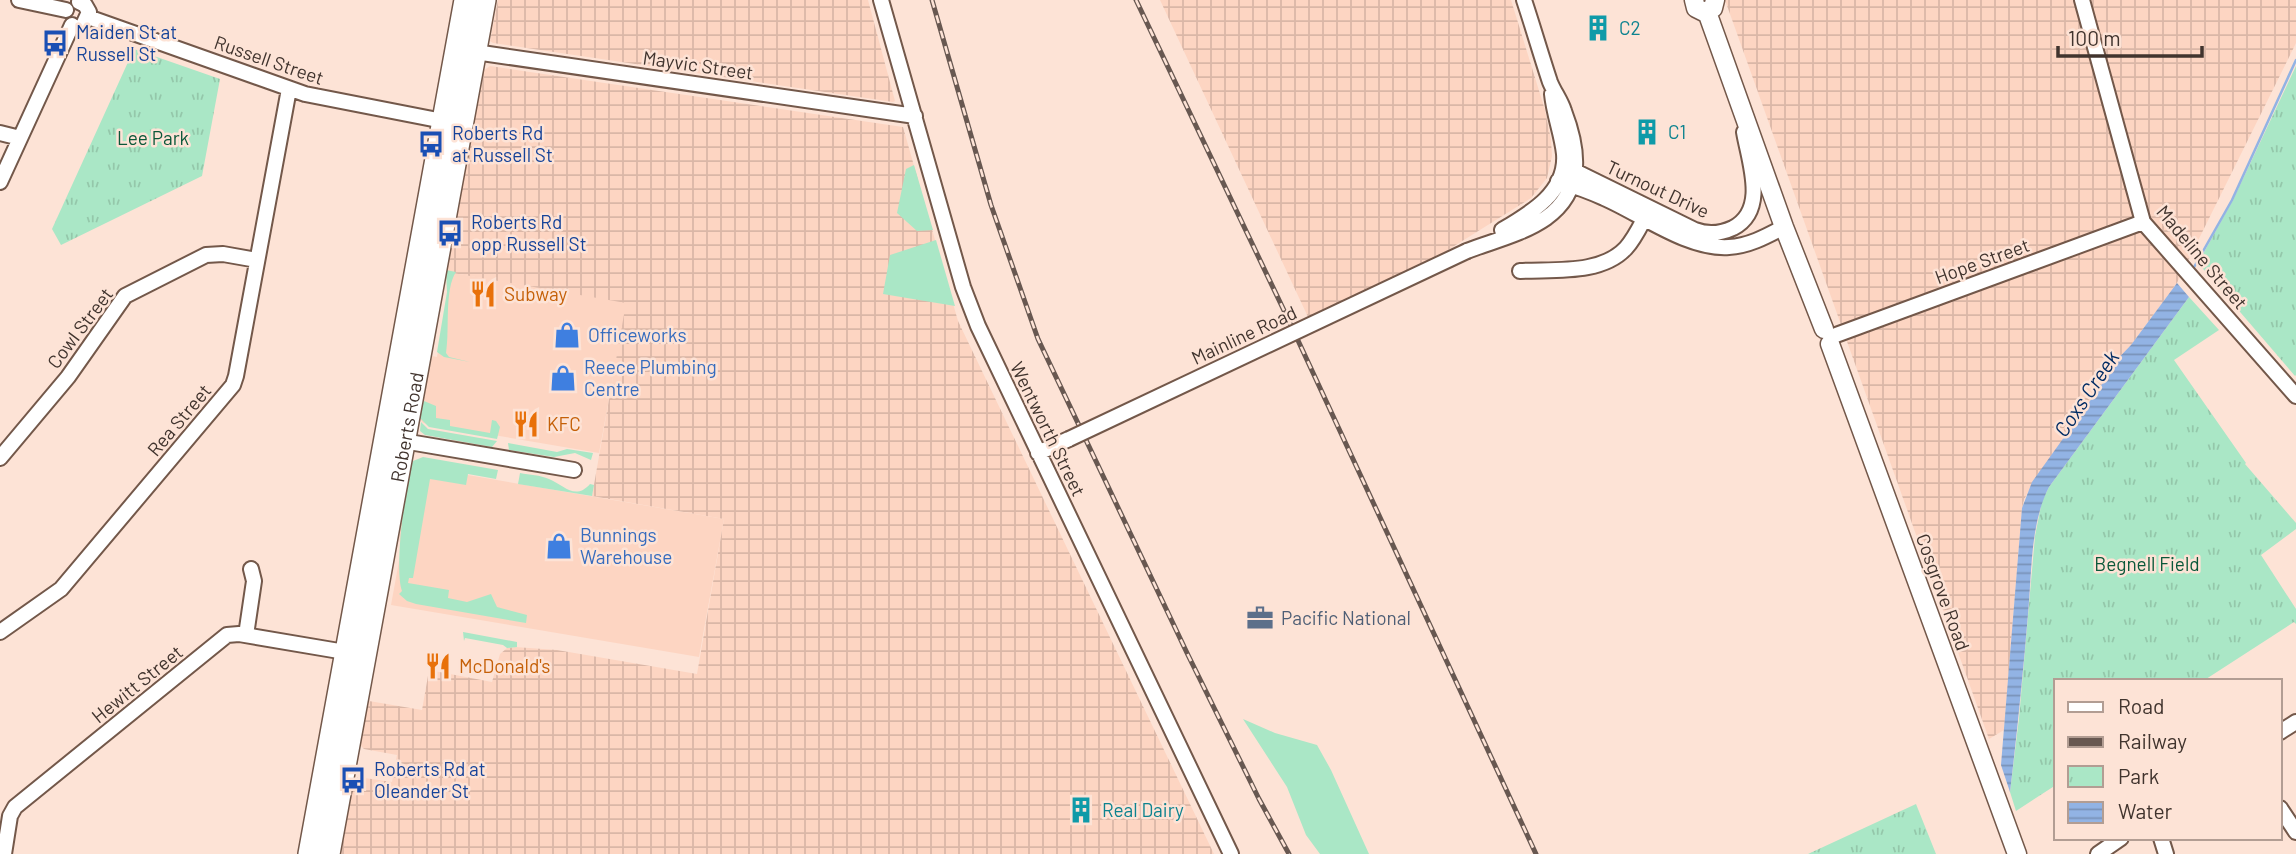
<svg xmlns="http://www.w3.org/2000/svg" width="2296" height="854" viewBox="0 0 2296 854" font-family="Barlow,sans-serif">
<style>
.built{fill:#fdd5c2}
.industrial{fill:url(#industrial-grid)}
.grass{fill:#aae7c6}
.park{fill:url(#park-tufts)}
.water{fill:url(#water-rules)}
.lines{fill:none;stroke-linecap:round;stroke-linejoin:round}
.stream{stroke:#92b3e4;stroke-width:2.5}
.minor-casing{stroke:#73584a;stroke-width:18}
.major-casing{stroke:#73584a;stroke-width:21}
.highway-casing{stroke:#73584a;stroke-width:24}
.minor{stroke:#fff;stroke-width:14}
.major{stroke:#fff;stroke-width:18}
.highway{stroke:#fff;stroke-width:21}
.rail-casing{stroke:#685851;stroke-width:5}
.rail{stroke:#fde3d6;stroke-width:2.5;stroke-dasharray:8;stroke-linecap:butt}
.minor-bridge-casing{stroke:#73584a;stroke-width:18;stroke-linecap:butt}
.minor-bridge{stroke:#fff;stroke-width:14}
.labels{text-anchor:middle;stroke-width:5;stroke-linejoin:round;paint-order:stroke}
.culture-label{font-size:19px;fill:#0d838f;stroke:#fde3d6;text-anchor:start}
.transit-label{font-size:19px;fill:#164399;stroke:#fde3d6;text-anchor:start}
.street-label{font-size:19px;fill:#41342e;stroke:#fde3d6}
.park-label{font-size:19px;fill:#0a5839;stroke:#fde3d6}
.food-label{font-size:19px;fill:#c56008;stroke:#fde3d6;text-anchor:start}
.shop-label{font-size:19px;fill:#366cbe;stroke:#fde3d6;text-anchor:start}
.service-label{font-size:19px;fill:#4e5e75;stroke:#fde3d6;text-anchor:start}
.water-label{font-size:21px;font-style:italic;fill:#012c64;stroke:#fde3d6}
</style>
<defs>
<pattern id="industrial-grid" width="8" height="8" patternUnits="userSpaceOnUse" patternTransform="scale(1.75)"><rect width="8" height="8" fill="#fdd5c2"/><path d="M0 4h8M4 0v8" fill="none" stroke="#dab7a7"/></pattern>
<pattern id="park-tufts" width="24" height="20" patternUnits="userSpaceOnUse" patternTransform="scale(1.75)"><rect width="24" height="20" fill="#aae7c6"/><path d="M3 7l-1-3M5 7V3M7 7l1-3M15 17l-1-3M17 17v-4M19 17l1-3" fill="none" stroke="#94c7aa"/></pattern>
<pattern id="water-rules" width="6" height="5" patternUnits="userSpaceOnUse" patternTransform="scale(1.75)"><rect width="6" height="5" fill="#92b3e4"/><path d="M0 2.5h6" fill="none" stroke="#7992b9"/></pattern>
</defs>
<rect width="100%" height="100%" fill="#fde3d6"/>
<!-- built -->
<path class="built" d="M447 272 627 302 599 453 423 423 420 419 432 356 437 357 450 286Z
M415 466 724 519 699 657 391 605 401 550 399 535 411 469Z"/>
<!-- industrial -->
<path class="industrial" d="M498 0H868L895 101 893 102 493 43 490 41Z
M1160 0H1511L1545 110 1551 140 1552 156 1547 178 1531 198 1443 253 1308 317Z
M1725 0H2296V43L2177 283 2131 345 2105 373V380L2033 482 2024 500 2022 508 2004 730 1989 739Z
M490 66 903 127 958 321 1214 854H341L354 781 358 777 392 782 397 755 364 749 360 745 369 701 422 710 429 670 492 682 500 654 507 648 515 647 557 650 697 674 724 519 592 496 626 303 447 272 483 71Z"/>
<!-- grass -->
<path class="grass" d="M914 165 933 230 917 231 897 213 906 169Z
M936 240 955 306 883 294 890 255Z
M446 270 456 272C444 290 450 329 446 353L449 357 470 362 444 357 437 352 447 292Z
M424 401 436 406V418L450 420V426L490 433 492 420 496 421 500 427 497 439 429 427 419 417Z
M421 422 428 429 497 441 492 447 425 435 420 431Z
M508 443 557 452 567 449 593 453 591 460 575 453 554 457 509 450Z
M423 457 498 470 496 479 468 474 466 485 430 479 413 578H409L408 583 449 590 448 598 467 602 491 594 497 607 527 615 526 623 416 604 407 601 399 594 402 591C394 569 405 484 413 461Z
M520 473C530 475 540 475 549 479 564 485 575 501 590 484L594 485 592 496 518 484Z
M463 632 517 642V647L507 648 503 645 465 638 464 641Z
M1243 719 1275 733 1317 745 1331 770 1369 854H1320L1306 835 1287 787Z"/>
<!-- park -->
<path class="park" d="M134 49 220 79 202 176 61 245 52 229Z
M2296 66V375L2295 376 2198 263 2233 200Z
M2189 297 2219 330 2174 360 2246 463 2245 464 2296 523V529L2261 555 2296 609V624L2294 622 2203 681H2056V785L2016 811 2010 792 2019 718 2035 536 2042 501 2049 487Z
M1916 804 1936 854H1808Z"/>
<!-- water -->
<path class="water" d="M2177 283 2189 297 2049 487C2030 524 2032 572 2028 614 2023 674 2017 733 2010 792L2001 765 2022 508 2032 482 2105 380 2104 373 2131 345Z"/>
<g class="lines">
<!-- stream -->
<path class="stream" d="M2193 269 2232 200 2296 60"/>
<!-- minor casing -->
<g class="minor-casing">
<path id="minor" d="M19 0 66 10
M881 0 963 287 978 326 1231 854
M2082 0 2143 222 2296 396
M79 2 85 5 89 12 84 23
M88 17 305 94 443 121
M475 52 915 116
M0 133 20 138
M1564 169 1577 172 1695 230C1708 235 1720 234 1733 228 1768 210 1749 162 1744 132
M1558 181C1574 186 1589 191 1604 198 1641 214 1688 250 1729 247 1749 246 1767 236 1784 227
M0 182 72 25
M1502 230C1531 213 1567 192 1564 154 1562 134 1554 115 1552 94
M1467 251C1493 241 1523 234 1546 218 1584 191 1579 150 1564 111 1561 101 1554 92 1550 82 1541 55 1533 27 1524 0
M1520 271C1554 269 1601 275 1626 248 1636 237 1642 222 1649 210
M1836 335 2143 222
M397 440 574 470
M1038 453 1069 439
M0 458 68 377 125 296 206 255 223 254 257 260
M0 632 61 589 233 385 236 376 289 89
M246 635 254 581 251 569
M2280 732 2296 722
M2280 808 2296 832
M2161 838 2166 854
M4 854 10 816 15 807 227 635 239 634 345 652
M2098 854 2121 838"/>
</g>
<!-- major casing -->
<g class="major-casing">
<path id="major" d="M1694 0 1696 8 1704 12 1713 8 1715 0
M1707 12 1784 227 1824 329
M1830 344 2017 854"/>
</g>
<!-- highway casing -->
<g class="highway-casing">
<g id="highway">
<path d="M309 854 465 0"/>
<path id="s1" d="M329 854 485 0"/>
</g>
</g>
<!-- minor -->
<use href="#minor" class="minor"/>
<!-- major -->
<use href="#major" class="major"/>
<!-- highway -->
<use href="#highway" class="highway"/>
<!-- rail casing -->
<g class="rail-casing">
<path id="rail" d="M932 0 991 205 1038 339 1188 655 1259 799 1289 854
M1136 0 1289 321 1536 854"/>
</g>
<!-- rail -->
<use href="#rail" class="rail"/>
<!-- minor-bridge casing -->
<g class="minor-bridge-casing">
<path id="minor-bridge" d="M1069 439 1467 251"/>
</g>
<!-- minor-bridge -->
<use href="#minor-bridge" class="minor-bridge"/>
</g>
<!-- icons -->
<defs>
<g id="building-bare" transform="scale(2.1)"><path d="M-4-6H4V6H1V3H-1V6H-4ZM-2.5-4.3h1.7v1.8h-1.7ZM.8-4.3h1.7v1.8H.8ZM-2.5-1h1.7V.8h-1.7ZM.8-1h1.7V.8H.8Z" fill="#0f9aa8" stroke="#fde3d6" stroke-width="2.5" paint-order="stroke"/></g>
<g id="bus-bare" transform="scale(2.1)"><path d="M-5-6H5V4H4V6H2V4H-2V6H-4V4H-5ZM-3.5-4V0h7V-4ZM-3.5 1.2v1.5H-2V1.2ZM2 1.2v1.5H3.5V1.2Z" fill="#1a4fb4" stroke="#fde3d6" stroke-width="2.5" paint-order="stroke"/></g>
<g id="restaurant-bare" transform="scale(2.1)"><path d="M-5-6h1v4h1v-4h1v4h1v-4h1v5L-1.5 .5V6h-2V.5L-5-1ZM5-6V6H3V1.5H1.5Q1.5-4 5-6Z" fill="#e8710a" stroke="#fde3d6" stroke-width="2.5" paint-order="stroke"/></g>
<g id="shop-bare" transform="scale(2.1)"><path d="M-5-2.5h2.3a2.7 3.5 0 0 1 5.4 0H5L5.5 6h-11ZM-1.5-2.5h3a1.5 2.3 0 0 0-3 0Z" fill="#3f7fe0" stroke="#fde3d6" stroke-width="2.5" paint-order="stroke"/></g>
<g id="office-bare" transform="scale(2.1)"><path d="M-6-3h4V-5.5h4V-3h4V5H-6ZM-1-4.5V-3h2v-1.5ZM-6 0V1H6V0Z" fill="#5c6f8a" stroke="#fde3d6" stroke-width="2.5" paint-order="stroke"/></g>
</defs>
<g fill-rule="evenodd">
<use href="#building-bare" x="1598" y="28"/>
<use href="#bus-bare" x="55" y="43"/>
<use href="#building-bare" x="1647" y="132"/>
<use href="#bus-bare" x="431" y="144"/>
<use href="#bus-bare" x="450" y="233"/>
<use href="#restaurant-bare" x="483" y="294"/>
<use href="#shop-bare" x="567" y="335"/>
<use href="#shop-bare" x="563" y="378"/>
<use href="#restaurant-bare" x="526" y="424"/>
<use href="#shop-bare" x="559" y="546"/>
<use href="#office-bare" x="1260" y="618"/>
<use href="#restaurant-bare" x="438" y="666"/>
<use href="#bus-bare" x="353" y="780"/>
<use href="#building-bare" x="1081" y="810"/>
</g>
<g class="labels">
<!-- culture labels -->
<g class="culture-label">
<text x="1619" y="35">C2</text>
<text x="1668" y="139">C1</text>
<text x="1102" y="817">Real Dairy</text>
</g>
<!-- transit labels -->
<g class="transit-label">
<text x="76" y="39">Maiden St at<tspan x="76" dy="22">Russell St</tspan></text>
<text x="452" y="140">Roberts Rd<tspan x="452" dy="22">at Russell St</tspan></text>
<text x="471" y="229">Roberts Rd<tspan x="471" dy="22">opp Russell St</tspan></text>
<text x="374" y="776">Roberts Rd at<tspan x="374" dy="22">Oleander St</tspan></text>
</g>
<!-- street labels -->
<g class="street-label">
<text transform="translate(269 60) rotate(19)" y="7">Russell Street</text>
<text transform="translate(698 65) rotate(8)" y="7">Mayvic Street</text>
<text transform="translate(1658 189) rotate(25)" y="7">Turnout Drive</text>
<text transform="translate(2202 257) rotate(50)" y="7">Madeline Street</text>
<text transform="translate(1982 261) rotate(-20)" y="7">Hope Street</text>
<text transform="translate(80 328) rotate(-53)" y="7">Cowl Street</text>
<text transform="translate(1244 335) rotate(-25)" y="7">Mainline Road</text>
<text transform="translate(179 420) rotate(-50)" y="7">Rea Street</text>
<text dy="7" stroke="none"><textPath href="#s1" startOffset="434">Roberts Road</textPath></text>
<text transform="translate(1048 429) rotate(64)" y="7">Wentworth Street</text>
<text transform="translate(1943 592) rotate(70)" y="7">Cosgrove Road</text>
<text transform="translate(137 684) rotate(-39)" y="7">Hewitt Street</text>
</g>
<!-- park labels -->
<g class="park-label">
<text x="153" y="145">Lee Park</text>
<text x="2147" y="571">Begnell Field</text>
</g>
<!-- food labels -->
<g class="food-label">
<text x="504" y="301">Subway</text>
<text x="547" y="431">KFC</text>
<text x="459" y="673">McDonald's</text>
</g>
<!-- shop labels -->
<g class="shop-label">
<text x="588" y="342">Officeworks</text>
<text x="584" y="374">Reece Plumbing<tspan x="584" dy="22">Centre</tspan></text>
<text x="580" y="542">Bunnings<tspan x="580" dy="22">Warehouse</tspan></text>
</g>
<!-- service labels -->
<g class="service-label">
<text x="1281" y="625">Pacific National</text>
</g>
<!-- water labels -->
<g class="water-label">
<text transform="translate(2087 394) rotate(-56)" y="7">Coxs Creek</text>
</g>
</g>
<!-- legend -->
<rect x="2054" y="679" width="228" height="161" fill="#fde3d6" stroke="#b29d93" stroke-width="2"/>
<rect x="2068" y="702" width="35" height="10" fill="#ffffff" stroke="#b29d93" stroke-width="2"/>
<text x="2118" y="714" font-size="21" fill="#41342e">Road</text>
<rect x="2068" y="737" width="35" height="10" fill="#685851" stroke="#b29d93" stroke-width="2"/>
<text x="2118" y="749" font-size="21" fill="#41342e">Railway</text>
<rect x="2068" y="766" width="35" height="21" fill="url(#park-tufts)" stroke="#b29d93" stroke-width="2"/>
<text x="2118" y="784" font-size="21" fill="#41342e">Park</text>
<rect x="2068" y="802" width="35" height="21" fill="url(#water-rules)" stroke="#b29d93" stroke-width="2"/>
<text x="2118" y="819" font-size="21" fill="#41342e">Water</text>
<!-- scale -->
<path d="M2058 46v10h144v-10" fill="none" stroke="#41342e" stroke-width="3.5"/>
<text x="2068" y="46" font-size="21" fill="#41342e" stroke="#fde3d6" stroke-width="5" paint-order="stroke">100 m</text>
</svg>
